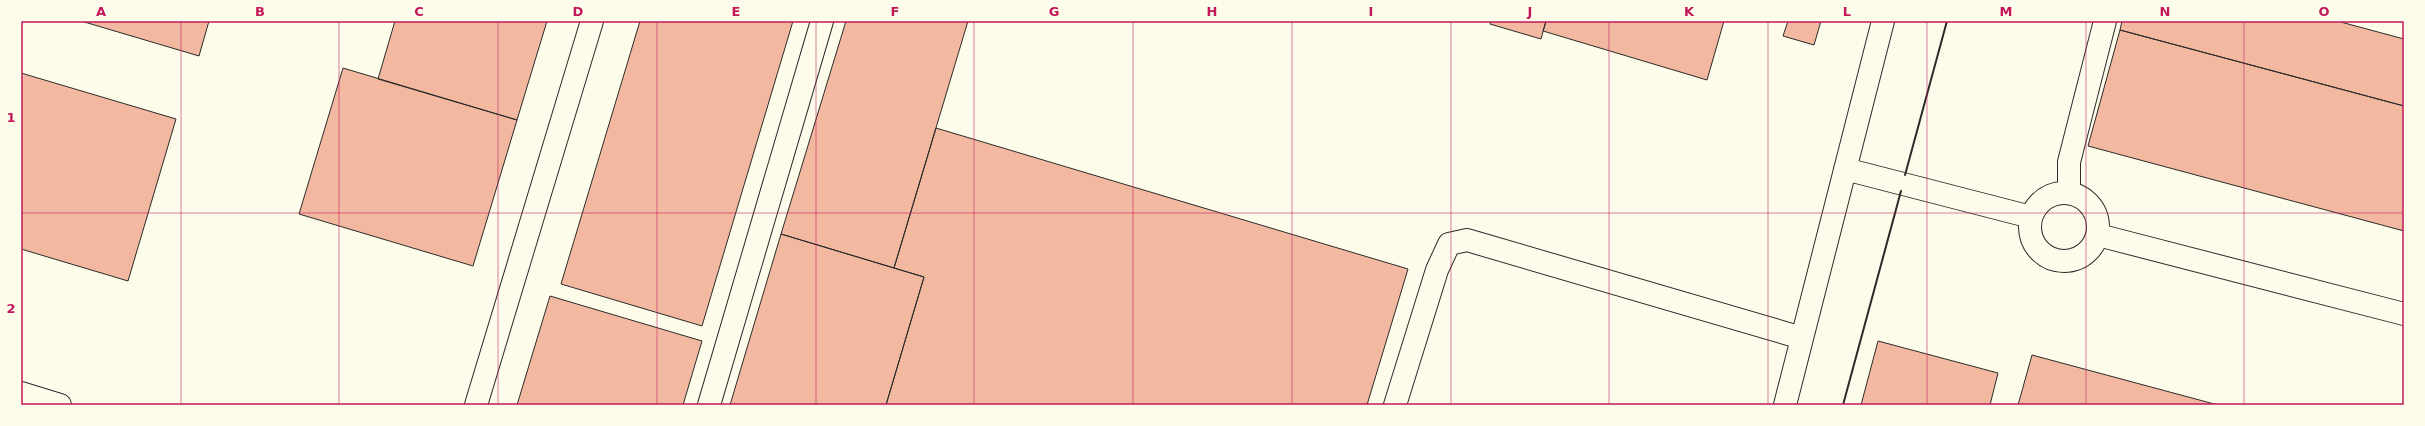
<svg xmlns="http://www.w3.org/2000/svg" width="2425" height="426" viewBox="0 0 2425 426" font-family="'DejaVu Sans',sans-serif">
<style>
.building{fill:#f2b8a0;stroke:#2b2b2b}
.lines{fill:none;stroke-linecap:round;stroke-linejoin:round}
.minor-casing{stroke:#2b2b2b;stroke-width:24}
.minor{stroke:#fdfbea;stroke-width:22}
.wall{stroke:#2b2b2b;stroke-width:2}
.grid{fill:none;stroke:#c2185b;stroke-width:1;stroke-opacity:0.55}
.neatline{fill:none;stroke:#c2185b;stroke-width:1.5}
.grid-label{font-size:13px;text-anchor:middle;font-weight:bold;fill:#c2185b}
</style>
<rect width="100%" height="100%" fill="#fdfbea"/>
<!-- building -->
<path class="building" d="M81 21H209L199 56Z
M395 21H547L517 120 378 79Z
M640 21H793L702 326 561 284Z
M846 21H968L894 268 781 234Z
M1491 21H1546L1541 39 1490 24Z
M1546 21H1724L1707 80 1543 31Z
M1788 21H1821L1814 45 1783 36Z
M2122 21H2337L2404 39V106L2120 30Z
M2120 30 2404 106V231L2088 146Z
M343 68 517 120 473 266 299 214Z
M21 73 176 119 128 281 21 249Z
M936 128 1408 269 1367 405H886L924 277 894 268Z
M781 234 924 277 886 405H730Z
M550 296 702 341 683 405H517Z
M1878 341 1998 373 1990 405H1861Z
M2032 355 2218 405H2018Z"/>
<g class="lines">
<!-- minor casing -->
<g class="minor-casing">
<path id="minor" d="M1845 169 2031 217
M2069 192V162L2105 21
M2030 227a34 34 0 1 1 68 0a34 34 0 1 1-68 0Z
M2098 235 2404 314
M21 393 60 405
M476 405 592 21
M709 405 822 21
M1395 405 1437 270 1449 244 1467 240 1802 338
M1785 405 1883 21"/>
</g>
<!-- minor -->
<use href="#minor" class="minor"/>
<!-- wall -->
<path class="wall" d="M1905 175 1947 21
M1843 405 1901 191"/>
</g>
<!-- grid -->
<path class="grid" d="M181 21V405M339 21V405M498 21V405M657 21V405M816 21V405M974 21V405M1133 21V405M1292 21V405M1451 21V405M1609 21V405M1768 21V405M1927 21V405M2086 21V405M2244 21V405M21 213H2404"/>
<!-- border -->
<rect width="2425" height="426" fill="none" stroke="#fdfbea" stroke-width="44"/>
<rect x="22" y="22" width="2381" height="382" class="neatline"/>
<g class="grid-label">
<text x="101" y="16">A</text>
<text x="260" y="16">B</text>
<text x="419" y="16">C</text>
<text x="578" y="16">D</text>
<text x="736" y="16">E</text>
<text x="895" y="16">F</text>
<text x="1054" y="16">G</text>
<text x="1212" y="16">H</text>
<text x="1371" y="16">I</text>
<text x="1530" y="16">J</text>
<text x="1689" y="16">K</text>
<text x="1847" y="16">L</text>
<text x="2006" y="16">M</text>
<text x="2165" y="16">N</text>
<text x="2324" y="16">O</text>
<text x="11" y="122">1</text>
<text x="11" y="313">2</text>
</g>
</svg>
